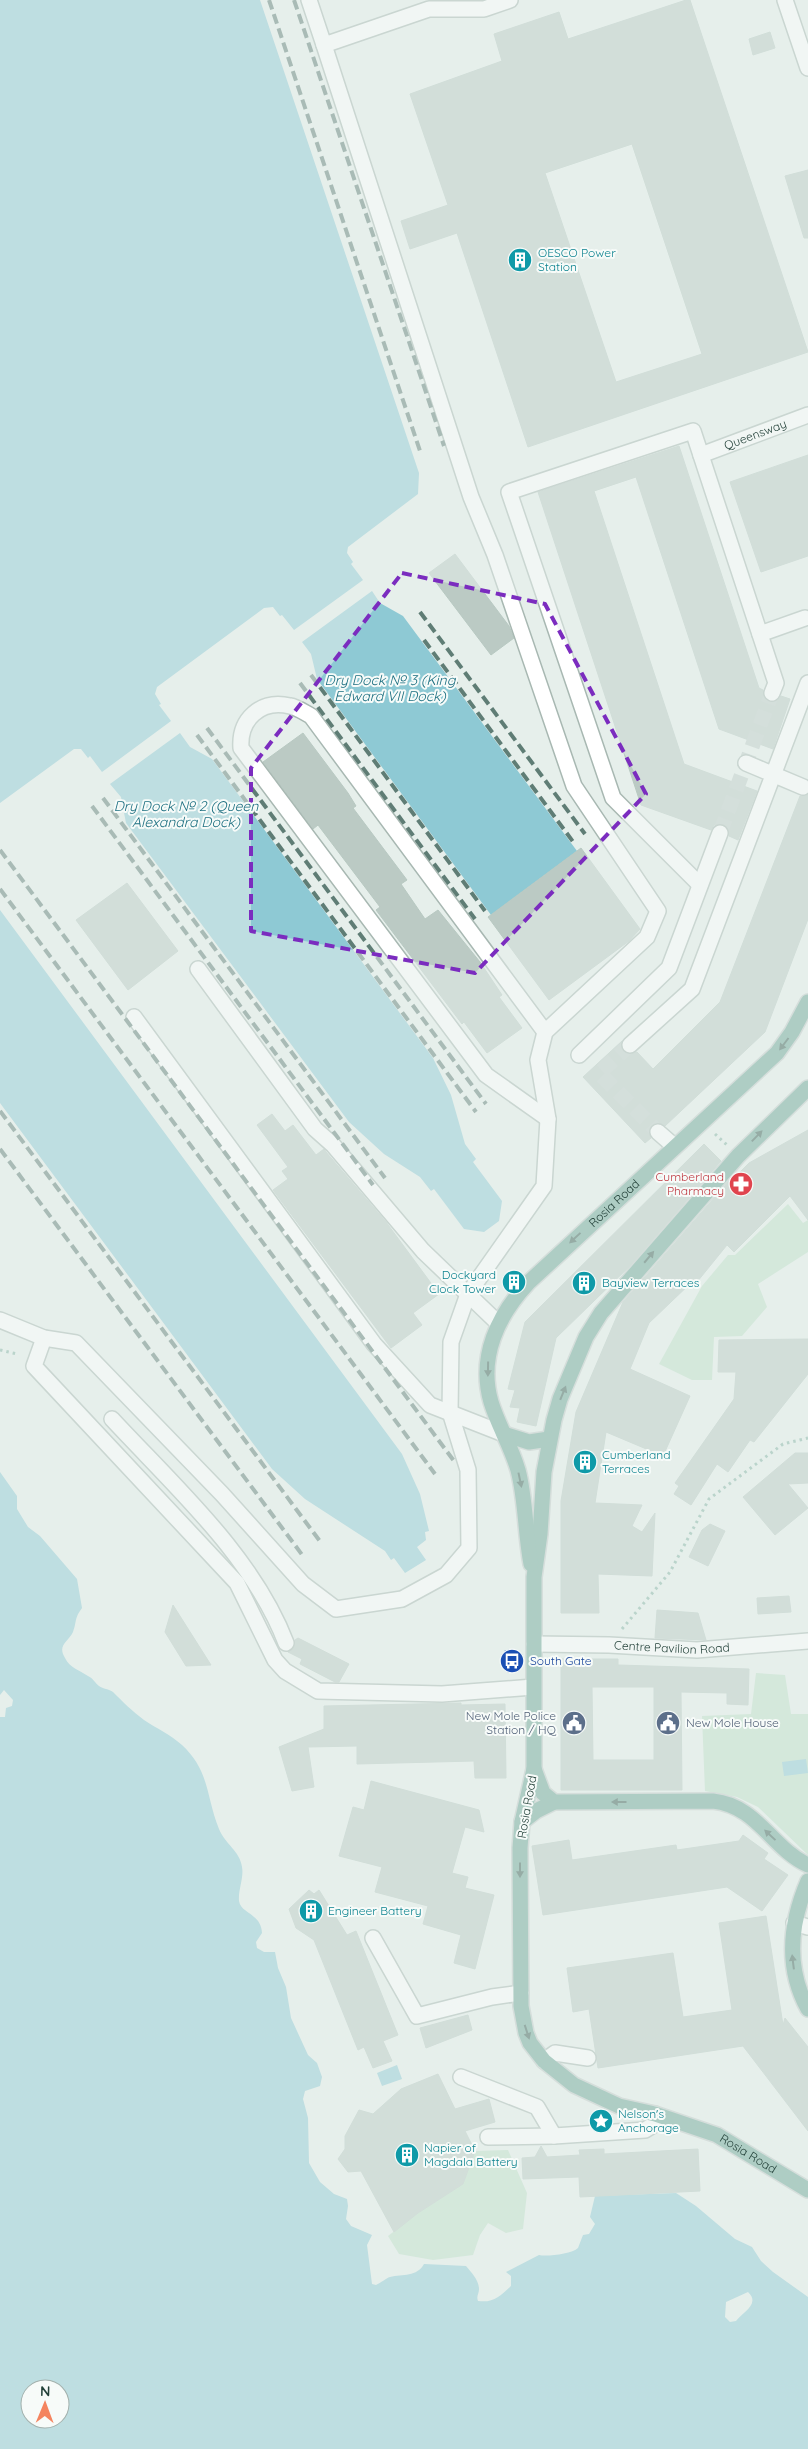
<svg xmlns="http://www.w3.org/2000/svg" width="808" height="2449" viewBox="0 0 808 2449" font-family="Quicksand,sans-serif">
<style>
.green{fill:#bfe0c8}
.water{fill:#8ec9d4;fill-rule:evenodd}
.building{fill:#bbcac4;stroke:#b8c9c2;fill-rule:evenodd}
.lines{fill:none;stroke-linecap:round;stroke-linejoin:round}
.minor-tunnel{stroke:#bfccc8;stroke-width:15;stroke-dasharray:15 8;stroke-linecap:butt}
.minor-casing{stroke:#a8b8b2;stroke-width:18}
.major-casing{stroke:#c2cac8;stroke-width:18}
.path{stroke:#86b3a5;stroke-width:3;stroke-dasharray:2.5 4;stroke-linecap:butt}
.minor{stroke:#fff;stroke-width:15}
.major{stroke:#6aa596;stroke-width:15}
.rail{stroke:#5f7d75;stroke-width:4;stroke-dasharray:10 5;stroke-linecap:butt}
.oneway{fill:#365b51}
.marked{fill:none;stroke:#7b2cbf;stroke-width:4;stroke-dasharray:10 6;stroke-linejoin:round}
.labels{text-anchor:middle;stroke-width:4;stroke-linejoin:round;paint-order:stroke}
.culture-label{font-size:12px;fill:#0d838f;stroke:#f7fbf9;text-anchor:start}
.street-label{font-size:12px;fill:#24423a;stroke:#f7fbf9}
.health-label{font-size:12px;fill:#be3a42;stroke:#f7fbf9;text-anchor:end}
.transit-label{font-size:12px;fill:#164399;stroke:#f7fbf9;text-anchor:start}
.service-label{font-size:12px;fill:#4e5e75;stroke:#f7fbf9;text-anchor:end}
.water-label{font-size:14px;font-style:italic;fill:#1c6f80;stroke:#f7fbf9}
</style>
<rect width="100%" height="100%" fill="#e6efeb"/>
<!-- green -->
<path class="green" d="M788 1204 803 1223 808 1220V1252L758 1284 767 1307 742 1336 714 1337 712 1380H692L659 1364 702 1286 728 1255H735Z
M756 1673 785 1675 791 1714H808V1855L758 1807 737 1797 705 1791 702 1716 751 1714Z
M508 2150 527 2193 523 2229 506 2233 488 2223 480 2235 473 2255 433 2260 399 2254 388 2236 418 2213 463 2184 475 2151Z"/>
<!-- water -->
<path class="water" d="M0 0H260L419 473 418 494 348 547 347 553 353 562 351 564 363 580 294 630 282 615 280 616 273 607 264 608 157 687 155 694 161 704 159 705 171 721 102 772 90 756 88 758 81 749H74L0 803Z
M372 591 380 603 403 616 577 851 491 915 317 679 311 654 302 642Z
M180 733 190 747 212 759 433 1058 451 1095 465 1144 476 1159 473 1162 502 1201 499 1221 484 1232 464 1229 434 1189 431 1191 420 1177 384 1154 349 1122 126 823 121 797 110 784Z
M0 910 402 1454 420 1494 429 1531 425 1532 426 1540 417 1547 426 1560 405 1573 394 1558 391 1560 385 1551 305 1499 272 1469 0 1103Z
M0 1472 17 1496V1509L28 1527 40 1536 77 1579 82 1608C74 1619 77 1621 73 1632 68 1642 57 1645 65 1658 70 1668 79 1670 88 1676 93 1678 95 1683 99 1686 103 1689 109 1689 113 1692 123 1702 132 1711 144 1720 156 1728 171 1735 182 1745 210 1771 206 1797 219 1829 225 1844 240 1851 242 1867 244 1878 238 1890 239 1901 241 1914 261 1913 262 1933L256 1942 257 1948 264 1952H275L278 1968 286 1987 291 2018 308 2055 317 2063 322 2077 320 2086 305 2091 303 2099 308 2118 309 2163 320 2182 334 2194 347 2199 348 2206 346 2219 351 2226 372 2235 367 2245 372 2284 376 2285C381 2283 386 2278 390 2277 403 2274 417 2277 424 2264L466 2266C471 2272 479 2280 479 2289 479 2294 476 2296 478 2301 494 2303 500 2296 511 2286V2276L506 2272 539 2255C546 2257 572 2254 578 2248L583 2235 589 2234 595 2224 590 2217 595 2196 676 2193 696 2206 735 2239 752 2247 761 2261 773 2272 808 2297V2449H0V1717H5L6 1708 12 1706 13 1700 4 1690 0 1695ZM748 2292C761 2304 742 2313 736 2321L730 2322 725 2317 726 2302ZM30 2389H60V2419H30Z
M806 1759 808 1773 784 1776 782 1762Z
M397 2065 402 2079 382 2086 377 2073Z"/>
<!-- building -->
<path class="building" d="M686 0H690L808 352 528 447 457 233 410 249 401 221 448 205 410 94 502 61 494 34 559 12 568 39ZM632 144 702 354 616 382 545 173Z
M770 32 775 48 753 55 749 39Z
M808 170V238H804L785 176Z
M679 446 759 688 763 690 764 698 769 702 777 701 781 696 790 699 773 749 719 729 636 477 594 491 684 764 757 791 738 840 729 836 728 827 723 824 714 825 711 830 641 805 538 492Z
M808 455V556L761 572 730 482Z
M455 554 509 626 514 638 491 655 429 573Z
M303 733 348 793 356 806 353 808 407 880 401 884 425 919 438 910 480 962 502 995 499 997 522 1028 487 1053 464 1022 462 1024 376 910 380 907 318 825 313 829 263 762Z
M808 795V919L765 1032 665 1126 659 1123 651 1126 649 1131 651 1138 645 1143 583 1077 622 1041 621 1046 623 1052 631 1054 637 1052 653 1069 720 1002 800 796Z
M581 848 640 929 629 941 549 1000 488 917Z
M127 883 178 951 128 990 76 920Z
M272 1114 285 1131 293 1125 316 1155 324 1149 326 1152 386 1222 439 1294 413 1313 422 1325 391 1348 273 1190 288 1179 282 1171 288 1167 257 1125Z
M808 1130V1220L790 1196 734 1252 727 1245 697 1282 694 1280 649 1323 630 1369 690 1396 663 1456 606 1432 595 1503 642 1505 632 1526 642 1532 655 1513 652 1576 598 1574 599 1613H561V1501L576 1412 623 1302 735 1174 737 1175 749 1163Z
M704 1144 721 1161 632 1264 556 1338 536 1426 517 1422 520 1408 510 1407 515 1390 508 1389 525 1322Z
M808 1339V1374L754 1442 750 1440 728 1472 717 1464 691 1505 674 1494 679 1486 675 1483 734 1399 736 1372H718L719 1340Z
M795 1453H808V1483L788 1484 808 1508 775 1535 743 1497Z
M710 1524 725 1531 708 1566 689 1557 702 1530Z
M789 1596 791 1612 758 1614 757 1598Z
M173 1605 211 1665 186 1666 165 1632Z
M657 1610 698 1613 706 1640 655 1638Z
M298 1638 349 1664 339 1682H335L300 1664 302 1659 288 1652 293 1649 295 1640Z
M561 1659H618V1665L749 1669 748 1705 727 1704V1693L681 1692 682 1790H561ZM592 1687H654V1760H593Z
M461 1703V1705L505 1704 506 1778H475L474 1761 357 1764V1746L308 1747 314 1787 292 1791 279 1747 324 1729V1706Z
M371 1781 479 1810 484 1832 465 1827 452 1873 468 1877 465 1888 494 1895 475 1969 454 1963 461 1935 423 1924 428 1906 375 1892 382 1867 339 1856 353 1807 364 1810Z
M743 1835 768 1853 764 1859 788 1875 762 1911 727 1887 543 1915 532 1846 569 1840 572 1860 676 1845 677 1850 739 1841Z
M309 1890 314 1894 319 1890 347 1935 356 1931 398 2035 383 2041 392 2061 373 2068 364 2047 358 2050 314 1940 296 1928 289 1909Z
M766 1916 783 2025 785 2018 808 2047V2131L743 2046 598 2068 589 2009 573 2012 567 1968 673 1953 683 2017 732 2010 719 1923Z
M468 2015 472 2030 426 2048 420 2028Z
M438 2074 455 2109 489 2099 495 2122 465 2131 475 2151 463 2184 418 2213 394 2232 361 2171 348 2172 338 2159 345 2149V2136L359 2110 373 2114 401 2089Z
M541 2146 547 2157 580 2155 579 2150 604 2149V2154L698 2149 700 2191 580 2197 579 2177 523 2179 522 2158 535 2157Z"/>
<g class="lines">
<!-- minor-tunnel -->
<path class="minor-tunnel" d="M720 833 772 693
M630 1045 599 1073 658 1132"/>
<!-- minor casing -->
<g class="minor-casing">
<g id="minor">
<path d="M309 0 324 45 429 9H484L510 0"/>
<path d="M785 0 808 68"/>
<path id="s1" d="M701 455 808 415"/>
<path d="M760 634 805 618"/>
<path d="M746 763 803 787"/>
<path d="M700 885 613 798 509 492 693 431 776 683 772 693"/>
<path d="M198 969 315 1129 333 1145 423 1251 499 1324"/>
<path d="M134 1017 374 1344 430 1405 504 1434"/>
<path d="M545 1032 311 716C305 713 297 707 290 706 260 699 239 720 241 748L486 1075 548 1119"/>
<path d="M630 1045 692 989 808 683"/>
<path d="M579 1055 669 968 720 833"/>
<path d="M658 1132 674 1146"/>
<path d="M0 1320 44 1338 76 1343 222 1494 303 1584 336 1609 402 1599 446 1575 469 1548 468 1470 450 1412 451 1342 468 1294 544 1186 548 1119 538 1060 545 1032 647 937 658 911 574 786 495 555 471 497 324 45"/>
<path d="M44 1338 34 1366 237 1583 275 1660 285 1671 318 1691 442 1694 533 1687"/>
<path d="M112 1419C174 1486 253 1556 286 1643"/>
<path id="s2" d="M534 1644 609 1645 697 1650 808 1641"/>
<path d="M794 1923 808 1927"/>
<path d="M373 1938 417 2016 492 1997 521 1993"/>
<path d="M544 2061 555 2053 588 2058"/>
<path d="M461 2077 537 2107 554 2136"/>
<path d="M488 2137 554 2136 645 2130 655 2124V2114"/>
</g>
</g>
<!-- major casing -->
<g class="major-casing">
<g id="major">
<path id="s3" d="M808 1088 738 1156 601 1313 586 1337 560 1399 554 1420 544 1472 540 1534 534 1577V1769L522 1822 520 1848 521 2006 526 2033 530 2043 544 2061 574 2085 619 2106 655 2114 717 2135 808 2190"/>
<path d="M504 1434 529 1442 549 1439"/>
<path id="s4" d="M531 1564C525 1533 526 1500 518 1470 511 1446 498 1425 491 1402 478 1357 498 1315 528 1283L777 1053 792 1032 808 1002"/>
<path d="M534 1769 543 1793 554 1802 713 1801C758 1806 771 1848 808 1865"/>
<path d="M522 1822 536 1811 554 1802"/>
<path d="M808 1881C790 1923 785 1967 808 2009"/>
</g>
</g>
<!-- path -->
<path class="path" d="M715 1134 727 1145
M0 1350 17 1354
M622 1629 670 1572 709 1499 783 1444 808 1438"/>
<!-- minor -->
<use href="#minor" class="minor"/>
<!-- major -->
<use href="#major" class="major"/>
<!-- rail -->
<path class="rail" d="M269 0 421 454
M294 0 444 446
M420 612 585 834
M424 640 574 843
M311 675 485 911
M300 683 475 919
M207 728 486 1104
M197 735 476 1112
M103 798 385 1178
M92 806 373 1185
M0 850 454 1461
M0 889 435 1474
M0 1111 322 1544
M0 1149 303 1556"/>
</g>
<!-- one-way arrows -->
<defs><path id="oneway-solid" d="M-6-.8H1V-3.2L6.5 0L1 3.2V.8H-6Z" transform="scale(1.25)"/></defs>
<g class="oneway">
<use href="#oneway-solid" transform="translate(784 1044) rotate(127)"/>
<use href="#oneway-solid" transform="translate(757 1136) rotate(-46)"/>
<use href="#oneway-solid" transform="translate(575 1238) rotate(137)"/>
<use href="#oneway-solid" transform="translate(649 1257) rotate(-50)"/>
<use href="#oneway-solid" transform="translate(488 1369) rotate(91)"/>
<use href="#oneway-solid" transform="translate(563 1393) rotate(-68)"/>
<use href="#oneway-solid" transform="translate(520 1480) rotate(78)"/>
<use href="#oneway-solid" transform="translate(619 1802) rotate(180)"/>
<use href="#oneway-solid" transform="translate(770 1835) rotate(-137)"/>
<use href="#oneway-solid" transform="translate(520 1870) rotate(90)"/>
<use href="#oneway-solid" transform="translate(793 1962) rotate(-97)"/>
<use href="#oneway-solid" transform="translate(527 2032) rotate(72)"/>
</g>
<!-- marked area -->
<path d="M0 0H808V2449H0ZM402 573 545 604 646 794 475 973 251 931V768Z" fill="#e6efeb" fill-opacity=".55" fill-rule="evenodd"/>
<path class="marked" d="M402 573 545 604 646 794 475 973 251 931V768Z"/>
<!-- icons -->
<defs>
<g id="building-disc" transform="scale(1.25)"><circle r="9.5" fill="#0f9aa8" stroke="#f7fbf9"/><path d="M-4-6H4V6H1V3H-1V6H-4ZM-2.5-4.3h1.7v1.8h-1.7ZM.8-4.3h1.7v1.8H.8ZM-2.5-1h1.7V.8h-1.7ZM.8-1h1.7V.8H.8Z" fill="#fff"/></g>
<g id="pharmacy-disc" transform="scale(1.25)"><circle r="9.5" fill="#e0444e" stroke="#f7fbf9"/><path d="M-2-6h4v4h4v4h-4v4h-4v-4h-4v-4h4Z" fill="#fff"/></g>
<g id="bus-disc" transform="scale(1.25)"><circle r="9.5" fill="#1a4fb4" stroke="#f7fbf9"/><path d="M-5-6H5V4H4V6H2V4H-2V6H-4V4H-5ZM-3.5-4V0h7V-4ZM-3.5 1.2v1.5H-2V1.2ZM2 1.2v1.5H3.5V1.2Z" fill="#fff"/></g>
<g id="civic-disc" transform="scale(1.25)"><circle r="9.5" fill="#5c6f8a" stroke="#f7fbf9"/><path d="M-.6-6.5H3V-4.5H.6V-3L4-1V1h2V6H-6V1h2V-1L-.6-3ZM-1.2 2.5V6h2.4V2.5Z" fill="#fff"/></g>
<g id="sight-disc" transform="scale(1.25)"><circle r="9.5" fill="#0f9aa8" stroke="#f7fbf9"/><path d="M0-6L1.8-2.2L6-1.7L2.9 1.2L3.7 5.4L0 3.3L-3.7 5.4L-2.9 1.2L-6-1.7L-1.8-2.2Z" fill="#fff"/></g>
</defs>
<g fill-rule="evenodd">
<use href="#building-disc" x="520" y="260"/>
<use href="#pharmacy-disc" x="741" y="1184"/>
<use href="#building-disc" x="514" y="1282"/>
<use href="#building-disc" x="584" y="1283"/>
<use href="#building-disc" x="585" y="1462"/>
<use href="#bus-disc" x="512" y="1661"/>
<use href="#civic-disc" x="574" y="1723"/>
<use href="#civic-disc" x="668" y="1723"/>
<use href="#building-disc" x="311" y="1911"/>
<use href="#sight-disc" x="601" y="2121"/>
<use href="#building-disc" x="407" y="2155"/>
</g>
<g class="labels">
<!-- culture labels -->
<g class="culture-label">
<text x="538" y="257">OESCO Power<tspan x="538" dy="14">Station</tspan></text>
<text x="496" y="1279" text-anchor="end">Dockyard<tspan x="496" dy="14">Clock Tower</tspan></text>
<text x="602" y="1287">Bayview Terraces</text>
<text x="602" y="1459">Cumberland<tspan x="602" dy="14">Terraces</tspan></text>
<text x="328" y="1915">Engineer Battery</text>
<text x="618" y="2118">Nelson's<tspan x="618" dy="14">Anchorage</tspan></text>
<text x="424" y="2152">Napier of<tspan x="424" dy="14">Magdala Battery</tspan></text>
</g>
<!-- street labels -->
<g class="street-label">
<text dy="4" stroke="none"><textPath href="#s1" startOffset="58">Queensway</textPath></text>
<text dy="4" stroke="none"><textPath href="#s4" startOffset="416">Rosia Road</textPath></text>
<text dy="4" stroke="none"><textPath href="#s2" startOffset="138">Centre Pavilion Road</textPath></text>
<text transform="translate(527 1807) rotate(-80)" y="4">Rosia Road</text>
<text dy="4" stroke="none"><textPath href="#s3" startOffset="1300">Rosia Road</textPath></text>
</g>
<!-- health labels -->
<g class="health-label">
<text x="724" y="1181">Cumberland<tspan x="724" dy="14">Pharmacy</tspan></text>
</g>
<!-- transit labels -->
<g class="transit-label">
<text x="530" y="1665">South Gate</text>
</g>
<!-- service labels -->
<g class="service-label">
<text x="556" y="1720">New Mole Police<tspan x="556" dy="14">Station / HQ</tspan></text>
<text x="686" y="1727" text-anchor="start">New Mole House</text>
</g>
<!-- water labels -->
<g class="water-label">
<text x="390" y="685">Dry Dock № 3 (King<tspan x="390" dy="16">Edward VII Dock)</tspan></text>
<text x="186" y="811">Dry Dock № 2 (Queen<tspan x="186" dy="16">Alexandra Dock)</tspan></text>
</g>
</g>
<!-- north arrow -->
<g transform="translate(45 2404) rotate(1)"><circle r="24" fill="#f7fbf9" stroke="#a3b1ad"/>
<path d="M0-4L9 19L0 12L-9 19Z" fill="#f4845f"/>
<text y="-8" font-size="14" font-weight="bold" text-anchor="middle" fill="#24423a">N</text>
</g>
</svg>
